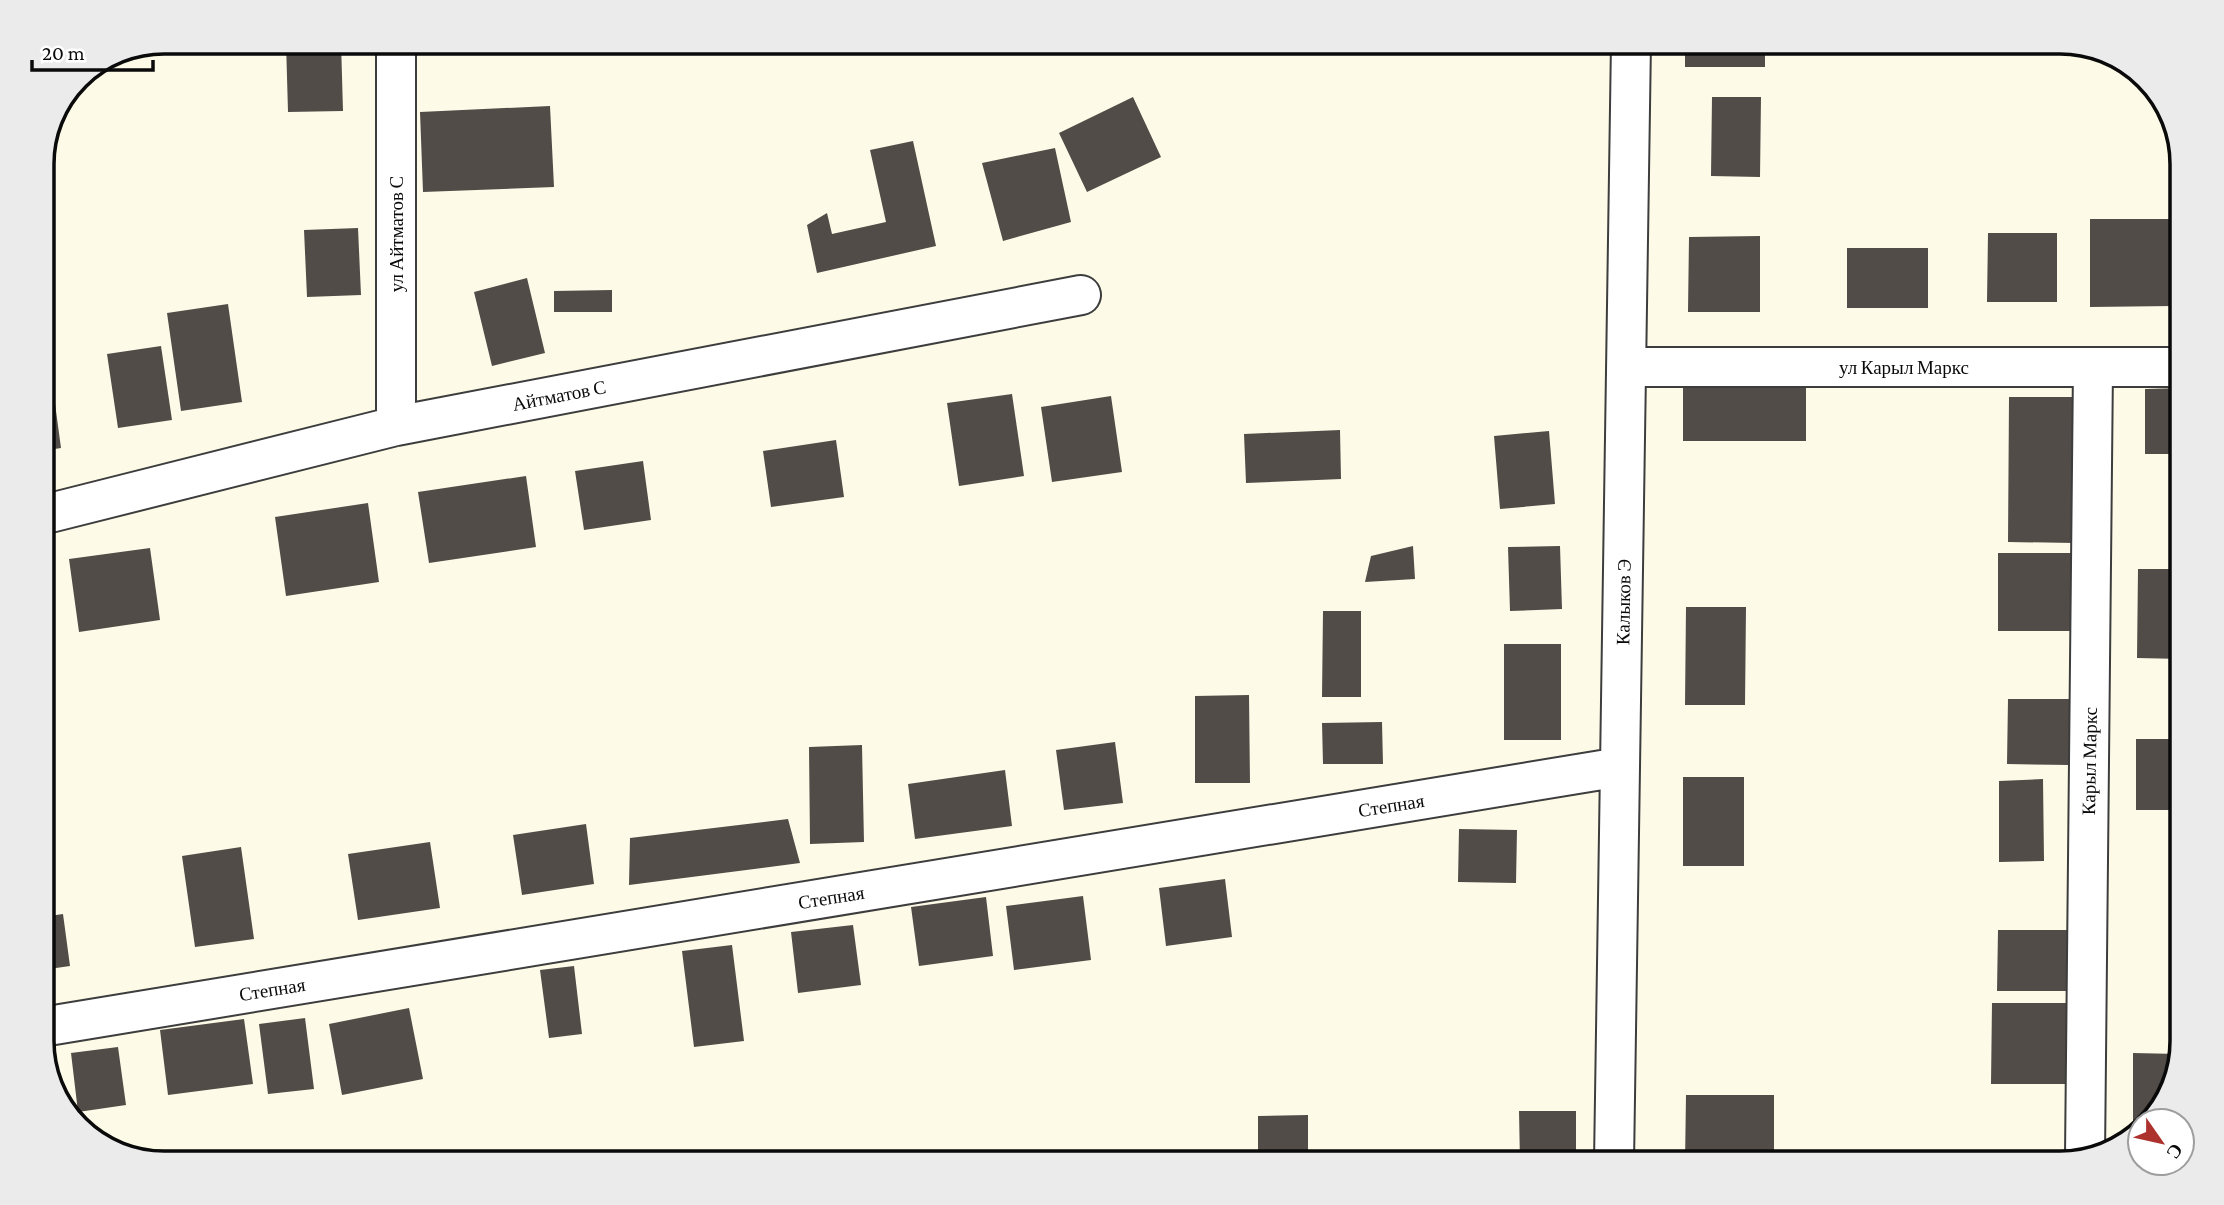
<svg xmlns="http://www.w3.org/2000/svg" width="2224" height="1205" viewBox="0 0 2224 1205" font-family="'Crimson Pro',serif">
<style>
.building{fill:#514c47}
.lines{fill:none;stroke-linecap:round;stroke-linejoin:round}
.minor-casing{stroke:#3d3d3d;stroke-width:42}
.minor{stroke:#fff;stroke-width:38}
.labels{text-anchor:middle;stroke-width:7;stroke-linejoin:round;paint-order:stroke}
.street-label{font-size:19px;fill:#0a0a0a;stroke:#fff}
.rim{fill:none;stroke:#0a0a0a;stroke-width:3.5}
</style>
<rect width="100%" height="100%" fill="#fdfbe8"/>
<!-- building -->
<path class="building" d="M286 42H341L343 111 288 112Z
M1685 42H1765V67H1685Z
M1133 97 1161 157 1087 192 1059 133Z
M1712 97H1761L1760 177 1711 176Z
M550 106 554 187 423 192 420 112Z
M913 141 936 246 817 273 807 225 827 213 832 234 886 222 870 150Z
M1055 148 1071 222 1003 241 982 163Z
M2090 219H2173V306L2090 307Z
M358 228 361 295 307 297 304 230Z
M1988 233H2057V302H1987Z
M1760 236V312H1688L1689 237Z
M1847 248H1928V308H1847Z
M527 278 545 353 492 366 474 292Z
M612 290V312H554V291Z
M228 304 242 402 181 411 167 313Z
M161 346 172 420 118 428 107 354Z
M49 359 61 448 42 451V360Z
M1683 385H1806V441H1683Z
M2182 388V454H2145V389Z
M1012 394 1024 476 959 486 947 403Z
M1111 396 1122 472 1052 482 1041 407Z
M2009 397H2074V543L2008 542Z
M1340 430 1341 479 1246 483 1244 434Z
M1549 431 1555 504 1500 509 1494 436Z
M836 440 844 497 771 507 763 451Z
M643 461 651 520 584 530 575 471Z
M526 476 536 547 429 563 418 492Z
M368 503 379 582 286 596 275 517Z
M1413 546 1415 579 1365 582 1371 556Z
M1560 546 1562 609 1510 611 1508 547Z
M150 548 160 620 79 632 69 559Z
M1998 553H2076V631H1998Z
M2138 569H2182V659L2137 658Z
M1686 607H1746L1745 705H1685Z
M1323 611H1361V697H1322Z
M1504 644H1561V740H1504Z
M1249 695 1250 783H1195V696Z
M2008 699H2070V765L2007 764Z
M1382 722 1383 764H1323L1322 723Z
M2136 739H2182V810H2136Z
M1115 742 1123 803 1064 810 1056 750Z
M862 745 864 842 810 844 809 747Z
M1005 770 1012 826 915 839 908 784Z
M1683 777H1744V866H1683Z
M2043 779 2044 861 1999 862V781Z
M788 819 800 863 629 885 630 838Z
M586 824 594 884 522 895 513 835Z
M1459 829 1517 830 1516 883 1458 882Z
M430 842 440 908 358 920 348 854Z
M241 847 254 939 195 947 182 856Z
M1225 879 1232 937 1166 946 1159 888Z
M1083 896 1091 960 1014 970 1006 906Z
M986 897 993 956 919 966 911 907Z
M63 914 70 966 42 970V917Z
M853 925 861 985 798 993 791 932Z
M1998 930H2070V991H1997Z
M732 945 744 1041 694 1047 682 951Z
M574 966 582 1034 549 1038 540 970Z
M1992 1003H2068V1084H1991Z
M409 1008 423 1079 342 1095 329 1024Z
M305 1018 314 1089 268 1094 259 1024Z
M244 1019 253 1084 168 1095 160 1030Z
M118 1047 126 1105 78 1112 71 1053Z
M2133 1053 2179 1054 2169 1095 2147 1121H2140V1128L2133 1137Z
M1686 1095H1774V1163H1685Z
M1519 1111H1576V1163H1520Z
M1308 1115V1163H1258V1116Z
M1918 1150H2065V1162L1918 1163Z"/>
<g class="lines">
<!-- minor casing -->
<g class="minor-casing">
<path id="minor" d="M396 42V426
M1626 367H2182
M42 515 396 426 1081 295
M42 1027 1620 767
M2085 1156 2093 367
M1614 1163 1631 42"/>
</g>
<!-- minor -->
<use href="#minor" class="minor"/>
</g>
<g class="labels">
<!-- street labels -->
<g class="street-label">
<text transform="translate(396 234) rotate(-90)" y="7">ул Айтматов С</text>
<text x="1904" y="374">ул Карыл Маркс</text>
<text transform="translate(559 395) rotate(-11)" y="7">Айтматов С</text>
<text transform="translate(1623 602) rotate(-89)" y="7">Калыков Э</text>
<text transform="translate(2089 761) rotate(-89)" y="7">Карыл Маркс</text>
<text transform="translate(1391 805) rotate(-9)" y="7">Степная</text>
<text transform="translate(831 897) rotate(-9)" y="7">Степная</text>
<text transform="translate(272 989) rotate(-9)" y="7">Степная</text>
</g>
</g>
<!-- crop -->
<path d="M0 0H2224V1205H0ZM164 54H2060A110 110 0 0 1 2170 164V1041A110 110 0 0 1 2060 1151H164A110 110 0 0 1 54 1041V164A110 110 0 0 1 164 54Z" fill="#ebebeb" fill-rule="evenodd"/>
<path class="rim" d="M164 54H2060A110 110 0 0 1 2170 164V1041A110 110 0 0 1 2060 1151H164A110 110 0 0 1 54 1041V164A110 110 0 0 1 164 54Z"/>
<!-- north arrow -->
<g transform="translate(2161 1142) rotate(124)"><circle r="33" fill="#ffffff" stroke="#9d9d9d" stroke-width="2"/>
<path d="M0-5L12 26L0 18L-12 26Z" fill="#ad322e"/>
<text y="-10" font-size="19" font-weight="bold" text-anchor="middle" fill="#0a0a0a">С</text>
</g>
<!-- scale -->
<path d="M32 60v10h121v-10" fill="none" stroke="#0a0a0a" stroke-width="3.5"/>
<text x="42" y="60" font-size="21" fill="#0a0a0a" stroke="#ffffff" stroke-width="5" paint-order="stroke">20 m</text>
</svg>
